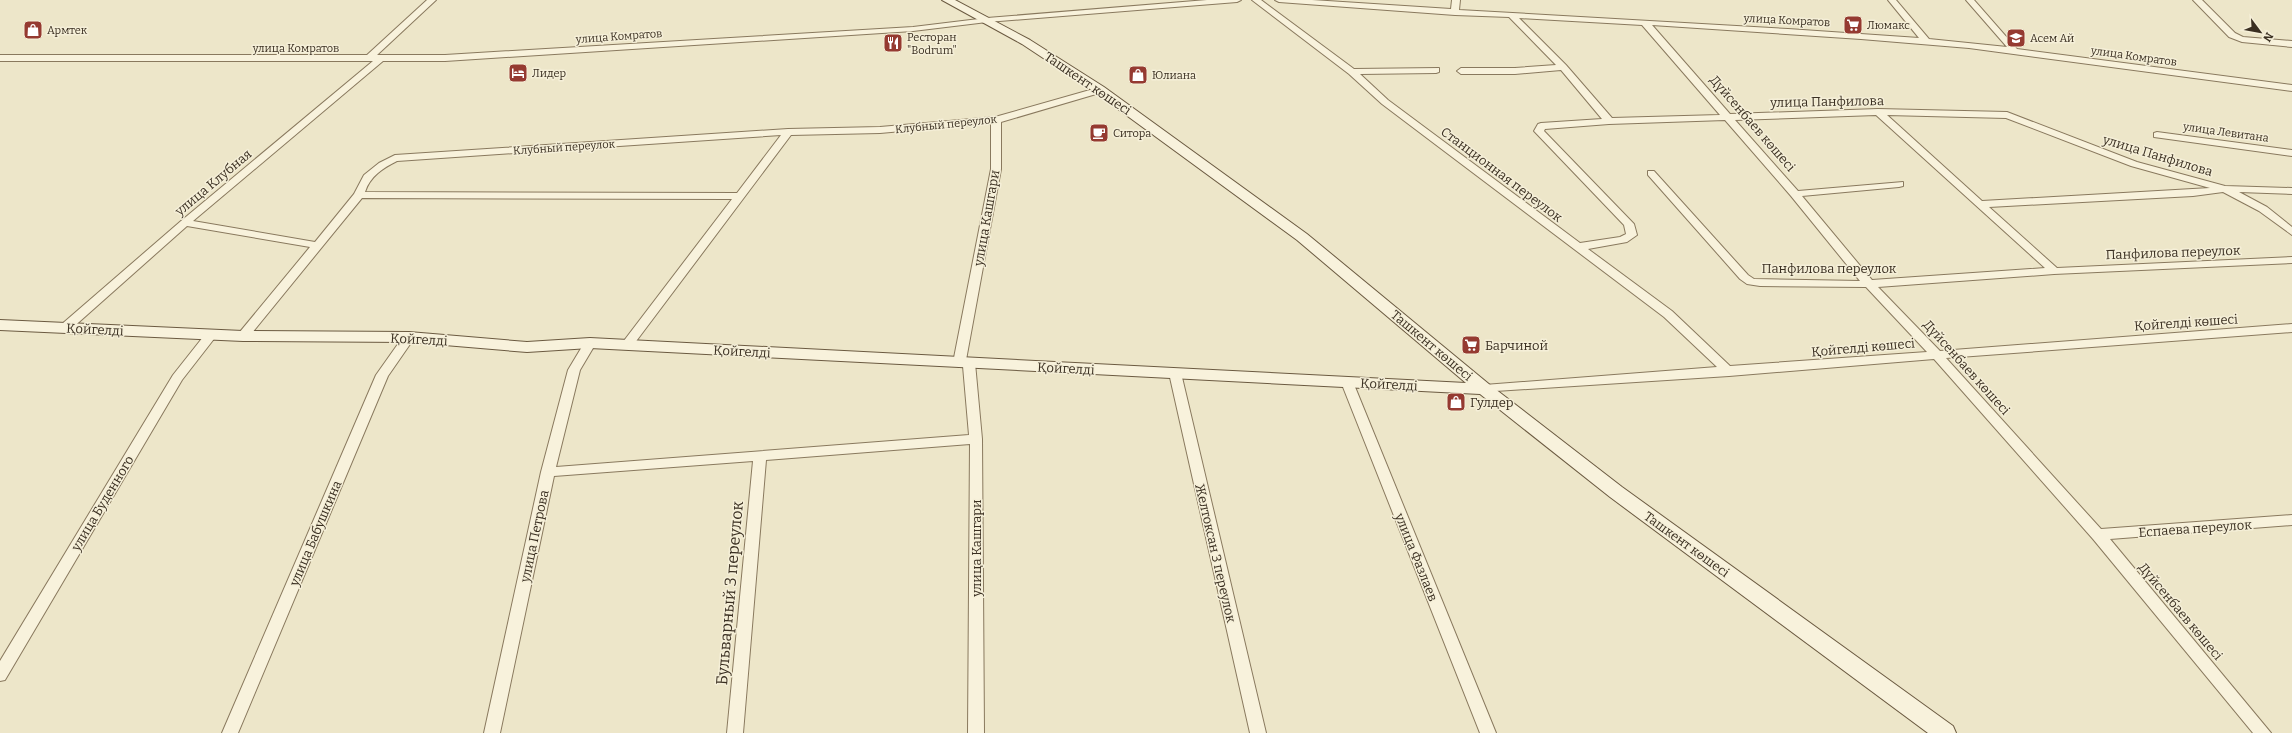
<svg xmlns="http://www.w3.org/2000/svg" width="2292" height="733" viewBox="0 0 2292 733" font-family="Bitter,serif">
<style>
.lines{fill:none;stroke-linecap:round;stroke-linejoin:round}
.street-casing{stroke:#89795e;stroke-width:2}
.secondary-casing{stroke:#6b5a41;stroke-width:2}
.street{fill:#f8f2dc;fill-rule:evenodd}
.secondary{fill:#f8f2dc;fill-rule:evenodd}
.labels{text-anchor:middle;stroke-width:3;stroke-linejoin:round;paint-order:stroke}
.far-street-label{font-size:11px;fill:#3a2f21;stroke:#f5efd8}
.far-poi-label{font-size:11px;fill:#3a2f21;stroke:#f5efd8;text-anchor:start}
.street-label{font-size:13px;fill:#3a2f21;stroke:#f5efd8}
.poi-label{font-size:13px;fill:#3a2f21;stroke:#f5efd8;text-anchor:start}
.near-street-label{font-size:16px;fill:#3a2f21;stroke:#f5efd8}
</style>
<rect width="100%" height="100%" fill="#ede6c9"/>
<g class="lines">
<!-- street casing -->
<g class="street-casing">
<path id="street" d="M427 0H436L377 55H445L913 27 987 18 1207 0H1241L1237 2 987 22 913 31 445 61H383L193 221 315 242 354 194 364 175 379 163 395 155 788 129 880 127 995 117 1097 88H1103V92L1001 122V169L966 360H973L975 363 982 439 984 733H968L970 444 766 460 743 733H727L753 461 554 476 500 733H484L541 472 568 370 586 340 590 339 596 343 580 370 556 467 969 435 963 366 959 367 953 363 991 169V123L880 133 791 135 631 348 627 349 621 345 623 342 732 199 362 198 247 339 243 340 237 336 239 333 310 247 187 226 70 330H62L60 327 62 324 181 221 373 61H0V55H367ZM781 135 737 193 365 192C370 176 383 168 397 161Z
M1252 0H1261L1354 69 1439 68V72L1436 73 1360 74 1388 100 1580 243 1620 237 1626 234 1624 225 1534 131 1538 124 1541 123 1602 119 1561 70 1515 74H1461L1457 71 1461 68H1515L1556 65 1509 17 1455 15 1279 2 1275 0H1312L1451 9 1452 0H1460L1459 10 1788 29 1919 38 1888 0H1896L1929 39 2007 47 1966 0H1974L2017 49 2292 85V91L1969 48 1861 39 1652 25 1730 114 1878 109 2007 112 2137 162 2225 186 2292 188V194L2239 192 2267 207 2292 227V235L2259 211 2223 192 2193 196 1989 207 2057 268 2292 257V263L2054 274 1878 287 1940 351 2292 324V332L1946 358 2101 529 2292 515V525L2110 539 2271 733H2253L2093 539 1934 359 1729 376 1480 392 1478 389 1480 386 1484 385 1717 367 1664 317 1382 104 1349 74ZM1519 18 1642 25 1720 115 1612 118 1566 65ZM1876 115 2045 268 1872 280 1802 196 1899 187 1903 186V182L1798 191 1735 120ZM1887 115 2006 118 2131 166 2210 188 1982 201ZM1725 120 1791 196 1860 281 1754 279 1748 275 1654 171H1648V175L1740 279 1747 284 1760 286 1866 287 1927 352 1730 366 1672 311 1588 249 1627 242 1637 235 1634 224 1544 131 1545 129 1609 124Z
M2193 0H2202L2235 33 2243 37 2292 41V47L2242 42 2229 37Z
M2157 132 2292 150V156L2154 137V133Z
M211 331 217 335 182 380 5 680 0 681V661L173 375 207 332Z
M409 333 415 337 388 376 238 733H222L376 375 405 334Z
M1175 369 1181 373 1266 733H1250L1169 373Z
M1347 378 1353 382 1496 733H1480L1341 382Z"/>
</g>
<!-- secondary casing -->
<g class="secondary-casing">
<path id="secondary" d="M942 0H955L1030 40 1104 87 1307 234 1490 385 1622 487 1953 726 1956 733H1928L1610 497 1480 394 590 348 527 352 409 342 243 341 0 330V320L243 331 409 332 527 342 590 338 1466 383 1297 240 1096 93 1022 44Z"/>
</g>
<!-- street -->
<use href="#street" class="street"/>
<!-- secondary -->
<use href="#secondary" class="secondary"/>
</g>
<!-- icons -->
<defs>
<g id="supermarket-square" transform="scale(1)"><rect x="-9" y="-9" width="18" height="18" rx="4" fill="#953a31" stroke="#f5efd8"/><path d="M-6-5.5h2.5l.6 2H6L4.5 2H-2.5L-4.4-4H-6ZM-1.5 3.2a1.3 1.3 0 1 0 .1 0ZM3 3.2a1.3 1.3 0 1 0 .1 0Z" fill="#fff"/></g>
<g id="shop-square" transform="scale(1)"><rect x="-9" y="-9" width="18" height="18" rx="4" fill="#953a31" stroke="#f5efd8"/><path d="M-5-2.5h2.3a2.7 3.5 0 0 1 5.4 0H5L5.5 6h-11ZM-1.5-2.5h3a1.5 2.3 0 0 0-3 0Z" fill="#fff"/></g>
<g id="school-square" transform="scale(1)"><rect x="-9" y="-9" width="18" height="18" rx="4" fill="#953a31" stroke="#f5efd8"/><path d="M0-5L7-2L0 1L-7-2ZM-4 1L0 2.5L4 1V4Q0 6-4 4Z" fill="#fff"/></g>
<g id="restaurant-square" transform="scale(1)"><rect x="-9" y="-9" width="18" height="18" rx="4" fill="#953a31" stroke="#f5efd8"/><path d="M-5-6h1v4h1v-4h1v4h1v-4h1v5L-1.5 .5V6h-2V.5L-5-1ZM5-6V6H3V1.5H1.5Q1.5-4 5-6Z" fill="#fff"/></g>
<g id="hotel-square" transform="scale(1)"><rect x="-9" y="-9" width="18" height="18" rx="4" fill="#953a31" stroke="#f5efd8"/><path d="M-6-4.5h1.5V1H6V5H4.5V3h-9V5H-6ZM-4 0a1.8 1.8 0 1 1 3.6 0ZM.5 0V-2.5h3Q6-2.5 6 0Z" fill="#fff"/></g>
<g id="cafe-square" transform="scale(1)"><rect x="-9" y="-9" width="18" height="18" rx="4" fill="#953a31" stroke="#f5efd8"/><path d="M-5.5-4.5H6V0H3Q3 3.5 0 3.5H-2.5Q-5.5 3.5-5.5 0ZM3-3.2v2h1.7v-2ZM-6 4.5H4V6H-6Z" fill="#fff"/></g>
</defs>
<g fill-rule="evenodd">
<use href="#supermarket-square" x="1853" y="25"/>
<use href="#shop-square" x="33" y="30"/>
<use href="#school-square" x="2016" y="38"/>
<use href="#restaurant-square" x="893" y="43"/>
<use href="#hotel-square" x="518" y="73"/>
<use href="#shop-square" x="1138" y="75"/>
<use href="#cafe-square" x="1099" y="133"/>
<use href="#supermarket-square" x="1471" y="345"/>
<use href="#shop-square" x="1456" y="402"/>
</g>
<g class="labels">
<!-- far-street labels -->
<g class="far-street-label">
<text transform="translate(1787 20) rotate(3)" y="4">улица Комратов</text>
<text transform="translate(619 36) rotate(-4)" y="4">улица Комратов</text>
<text x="296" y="52">улица Комратов</text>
<text transform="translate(2134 56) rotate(8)" y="4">улица Комратов</text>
<text transform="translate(946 124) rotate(-6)" y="4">Клубный переулок</text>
<text transform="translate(2226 132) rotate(8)" y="4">улица Левитана</text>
<text transform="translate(564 147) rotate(-4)" y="4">Клубный переулок</text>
</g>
<!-- far-poi labels -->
<g class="far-poi-label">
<text x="1867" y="29">Люмакс</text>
<text x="47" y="34">Армтек</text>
<text x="907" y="41">Ресторан<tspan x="907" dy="13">"Bodrum"</tspan></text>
<text x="2030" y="42">Асем Ай</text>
<text x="532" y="77">Лидер</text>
<text x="1152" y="79">Юлиана</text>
<text x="1113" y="137">Ситора</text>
</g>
<!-- street labels -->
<g class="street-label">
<text transform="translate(1088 83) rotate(34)" y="5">Ташкент көшесі</text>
<text transform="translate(1827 101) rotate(-1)" y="5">улица Панфилова</text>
<text transform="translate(1753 123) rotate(49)" y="5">Дүйсенбаев көшесі</text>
<text transform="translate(2158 155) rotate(17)" y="5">улица Панфилова</text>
<text transform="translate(1502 174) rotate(37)" y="5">Станционная переулок</text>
<text transform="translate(213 182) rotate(-40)" y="5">улица Клубная</text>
<text transform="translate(986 218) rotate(-80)" y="5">улица Кашгари</text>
<text transform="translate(2173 252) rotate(-2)" y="5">Панфилова переулок</text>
<text x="1829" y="273">Панфилова переулок</text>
<text transform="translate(2186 322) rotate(-4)" y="5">Қойгелді көшесі</text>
<text transform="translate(95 329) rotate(3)" y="5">Қойгелді</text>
<text transform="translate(419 339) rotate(3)" y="5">Қойгелді</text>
<text transform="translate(1432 345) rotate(40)" y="5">Ташкент көшесі</text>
<text transform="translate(1863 347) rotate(-5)" y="5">Қойгелді көшесі</text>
<text transform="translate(742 351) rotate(3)" y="5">Қойгелді</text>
<text transform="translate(1967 367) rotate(48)" y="5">Дүйсенбаев көшесі</text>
<text transform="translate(1066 368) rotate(3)" y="5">Қойгелді</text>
<text transform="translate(1389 384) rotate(3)" y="5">Қойгелді</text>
<text transform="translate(102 503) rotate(-59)" y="5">улица Буденного</text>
<text transform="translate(2195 528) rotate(-4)" y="5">Еспаева переулок</text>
<text transform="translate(315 533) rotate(-67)" y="5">улица Бабушкина</text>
<text transform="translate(534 536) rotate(-78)" y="5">улица Петрова</text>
<text transform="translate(1687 544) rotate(36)" y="5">Ташкент көшесі</text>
<text transform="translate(976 548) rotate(-90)" y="5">улица Кашгари</text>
<text transform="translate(1216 553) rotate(77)" y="5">Желтоксан 3 переулок</text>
<text transform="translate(1417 557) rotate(68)" y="5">улица Фазлаев</text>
<text transform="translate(2181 611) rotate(50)" y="5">Дүйсенбаев көшесі</text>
</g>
<!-- poi labels -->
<g class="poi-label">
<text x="1485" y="350">Барчиной</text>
<text x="1470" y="407">Гулдер</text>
</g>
<!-- near-street labels -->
<g class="near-street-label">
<text transform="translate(729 593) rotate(-85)" y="6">Бульварный 3 переулок</text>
</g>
</g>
<!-- north arrow -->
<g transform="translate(2260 32) rotate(122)" stroke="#f5efd8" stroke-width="3" paint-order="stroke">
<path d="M0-3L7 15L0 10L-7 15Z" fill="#3a2f21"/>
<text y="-6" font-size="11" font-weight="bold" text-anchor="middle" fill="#3a2f21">N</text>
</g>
</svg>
